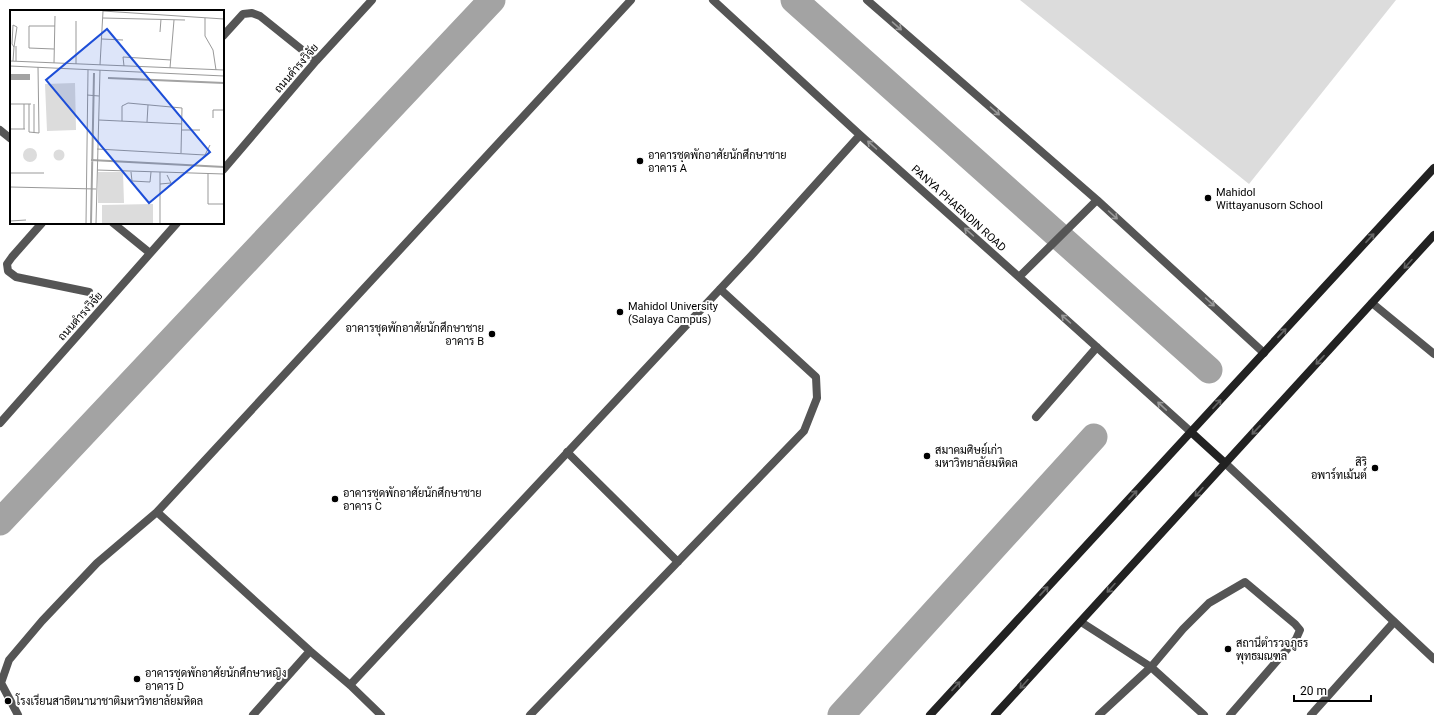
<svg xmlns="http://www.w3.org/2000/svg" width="1434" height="715" viewBox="0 0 1434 715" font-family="Roboto,Sarabun,sans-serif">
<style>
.green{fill:#dcdcdc}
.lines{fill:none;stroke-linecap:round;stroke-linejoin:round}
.canal{stroke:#a3a3a3;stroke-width:27}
.service{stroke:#555;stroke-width:8}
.minor{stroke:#555;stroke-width:8}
.tertiary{stroke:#555;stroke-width:8}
.secondary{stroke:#222;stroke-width:8}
.oneway{stroke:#999}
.oneway2{stroke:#646464}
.poi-dot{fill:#000;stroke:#fff;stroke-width:1.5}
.labels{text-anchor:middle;stroke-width:4;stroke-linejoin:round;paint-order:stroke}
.street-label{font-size:11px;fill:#000;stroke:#fff}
.poi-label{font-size:11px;fill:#000;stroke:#fff;text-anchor:start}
.inset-river{fill:none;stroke:#a3a3a3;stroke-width:2}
.inset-road{fill:none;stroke:#999;stroke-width:1}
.view{fill:#1d4ed8;fill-opacity:0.15;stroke:#1d4ed8;stroke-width:2}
.inset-edge{fill:none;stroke:#000;stroke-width:2}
</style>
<rect width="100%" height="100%" fill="#fff"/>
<!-- green -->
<path class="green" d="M1020 0H1396L1249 184Z"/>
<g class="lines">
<!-- canal -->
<path class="canal" d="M794 0 1209 370
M0 522 492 0
M841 715 1094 437"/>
<!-- service -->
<path class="service" d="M713 0 860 135 1019 277 1191 432
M867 0 1097 200 1264 353
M223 36 243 14 252 13 260 16 316 61
M0 130 11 139
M223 170 316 61 372 0
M42 223 12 257 7 264 8 271 16 277 89 292
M113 223 150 253
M1019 277 1097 200
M1036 417 1097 347
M0 423 177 223
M567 452 678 562
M157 512 310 651 350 685 381 715
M1081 622 1151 667 1099 715
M350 685 751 256 860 135
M18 715 1 683 9 660 42 621 97 563 157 512 631 0
M253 715 310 651
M530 715 804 431 817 398 816 377 720 289
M1204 715 1151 667 1183 629 1209 603 1245 582 1295 624 1300 630 1296 639 1230 715
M1311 715 1394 622"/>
<!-- minor -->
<path class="minor" d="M1372 303 1434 354"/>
<!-- tertiary -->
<path class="tertiary" d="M1225 463 1434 659"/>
<!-- secondary -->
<path class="secondary" d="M1191 432 1225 463
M930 715 1434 168
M995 715 1434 235"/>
</g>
<!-- one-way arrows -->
<defs><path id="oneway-shaft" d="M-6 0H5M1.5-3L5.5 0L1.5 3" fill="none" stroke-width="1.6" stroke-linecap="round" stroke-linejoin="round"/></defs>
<g class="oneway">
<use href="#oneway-shaft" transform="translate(897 26) rotate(41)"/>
<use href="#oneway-shaft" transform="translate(995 111) rotate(41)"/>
<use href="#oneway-shaft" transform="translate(872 145) rotate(-138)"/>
<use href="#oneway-shaft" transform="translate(1113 215) rotate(42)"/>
<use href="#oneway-shaft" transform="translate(969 232) rotate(-138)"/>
<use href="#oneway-shaft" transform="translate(1210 302) rotate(42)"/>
<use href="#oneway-shaft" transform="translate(1066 319) rotate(-138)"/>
<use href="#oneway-shaft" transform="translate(1162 406) rotate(-137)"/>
</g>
<g class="oneway2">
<use href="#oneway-shaft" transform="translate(1370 238) rotate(-47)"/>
<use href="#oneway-shaft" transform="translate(1408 264) rotate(132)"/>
<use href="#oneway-shaft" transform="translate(1282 333) rotate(-47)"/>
<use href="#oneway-shaft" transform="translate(1320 360) rotate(133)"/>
<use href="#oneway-shaft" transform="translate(1217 404) rotate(-47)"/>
<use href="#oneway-shaft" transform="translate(1256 430) rotate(133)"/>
<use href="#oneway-shaft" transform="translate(1199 492) rotate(132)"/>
<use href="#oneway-shaft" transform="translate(1133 495) rotate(-47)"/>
<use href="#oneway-shaft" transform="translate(1111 588) rotate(132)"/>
<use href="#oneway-shaft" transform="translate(1044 591) rotate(-47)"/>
<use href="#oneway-shaft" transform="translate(1024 684) rotate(132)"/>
<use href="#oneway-shaft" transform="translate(956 686) rotate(-47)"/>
</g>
<!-- markers -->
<g class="poi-dot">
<circle cx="640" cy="161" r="4"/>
<circle cx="1208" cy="198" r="4"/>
<circle cx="620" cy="312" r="4"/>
<circle cx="492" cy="334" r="4"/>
<circle cx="927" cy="456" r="4"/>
<circle cx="1375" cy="468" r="4"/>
<circle cx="335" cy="499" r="4"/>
<circle cx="1228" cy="649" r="4"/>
<circle cx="137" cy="679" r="4"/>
<circle cx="8" cy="701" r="4"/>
</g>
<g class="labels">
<!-- street labels -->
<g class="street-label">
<text transform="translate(296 68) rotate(-49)" y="4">ถนนดำรงวิจัย</text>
<text transform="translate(959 208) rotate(42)" y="4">PANYA PHAENDIN ROAD</text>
<text transform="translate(80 316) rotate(-48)" y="4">ถนนดำรงวิจัย</text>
</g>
<!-- poi labels -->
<g class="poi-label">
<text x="648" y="159">อาคารชุดพักอาศัยนักศึกษาชาย<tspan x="648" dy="13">อาคาร A</tspan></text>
<text x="1216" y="196">Mahidol<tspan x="1216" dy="13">Wittayanusorn School</tspan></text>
<text x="628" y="310">Mahidol University<tspan x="628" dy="13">(Salaya Campus)</tspan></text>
<text x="484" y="332" text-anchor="end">อาคารชุดพักอาศัยนักศึกษาชาย<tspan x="484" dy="13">อาคาร B</tspan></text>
<text x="935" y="454">สมาคมศิษย์เก่า<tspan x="935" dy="13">มหาวิทยาลัยมหิดล</tspan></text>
<text x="1367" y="466" text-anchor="end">สิริ<tspan x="1367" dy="13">อพาร์ทเม้นต์</tspan></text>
<text x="343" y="497">อาคารชุดพักอาศัยนักศึกษาชาย<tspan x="343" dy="13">อาคาร C</tspan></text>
<text x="1236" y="647">สถานีตำรวจภูธร<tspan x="1236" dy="13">พุทธมณฑล</tspan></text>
<text x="145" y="677">อาคารชุดพักอาศัยนักศึกษาหญิง<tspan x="145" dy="13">อาคาร D</tspan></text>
<text x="16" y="705">โรงเรียนสาธิตนานาชาติมหาวิทยาลัยมหิดล</text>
</g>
</g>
<!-- overview -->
<g transform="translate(10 10)">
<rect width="214" height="214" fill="#fff"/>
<path d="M65 73 66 120 37 121 35 74ZM13 145a7 7 0 1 1 14 0a7 7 0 1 1-14 0ZM43.5 145a5.5 5.5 0 1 1 11 0a5.5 5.5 0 1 1-11 0ZM88 162H113L114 193H88ZM143 194V213H92V195Z" fill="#dcdcdc"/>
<path d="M0 64H20V70H0Z" fill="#a3a3a3"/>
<path class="inset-river" d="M98 68 214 73M81 150 214 157M81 213 84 63"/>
<path class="inset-road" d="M93 1 214 9M93 8 175 10M195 8V26L203 40 206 60M66 11V54M3 15 7 17 4 37 2 34ZM150 22 151 9M92 29 113 30M44 39 19 38V16H45M0 51 214 60M3 51 4 37M6 51V36M44 53 45 6M90 55 93 1M0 56 214 66M114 56 113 47 161 50M160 58 164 10M77 85 89 86M1 94H21M19 94V122L29 123 28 57M203 108V100H214M89 110 172 114M112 111V96L118 93 172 98 171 143M137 112 138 95M0 119H15M14 119V94M172 120H190M24 123V94M87 139 195 145 200 135M87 160 214 164M121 162 122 171 140 172 141 162M150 162V213M0 163H34M198 163V194H214M150 174 161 173 157 165M0 177 86 179M0 211 16 210M76 213 78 60M86 213 90 60"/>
<path class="view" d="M97 19 200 142 139 193 36 70Z"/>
<rect width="214" height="214" class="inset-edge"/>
</g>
<!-- scale -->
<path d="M1294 695v6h77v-6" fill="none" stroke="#000000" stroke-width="2"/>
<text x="1300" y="695" font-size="12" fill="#000000" stroke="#ffffff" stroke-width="3" paint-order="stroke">20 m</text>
</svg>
